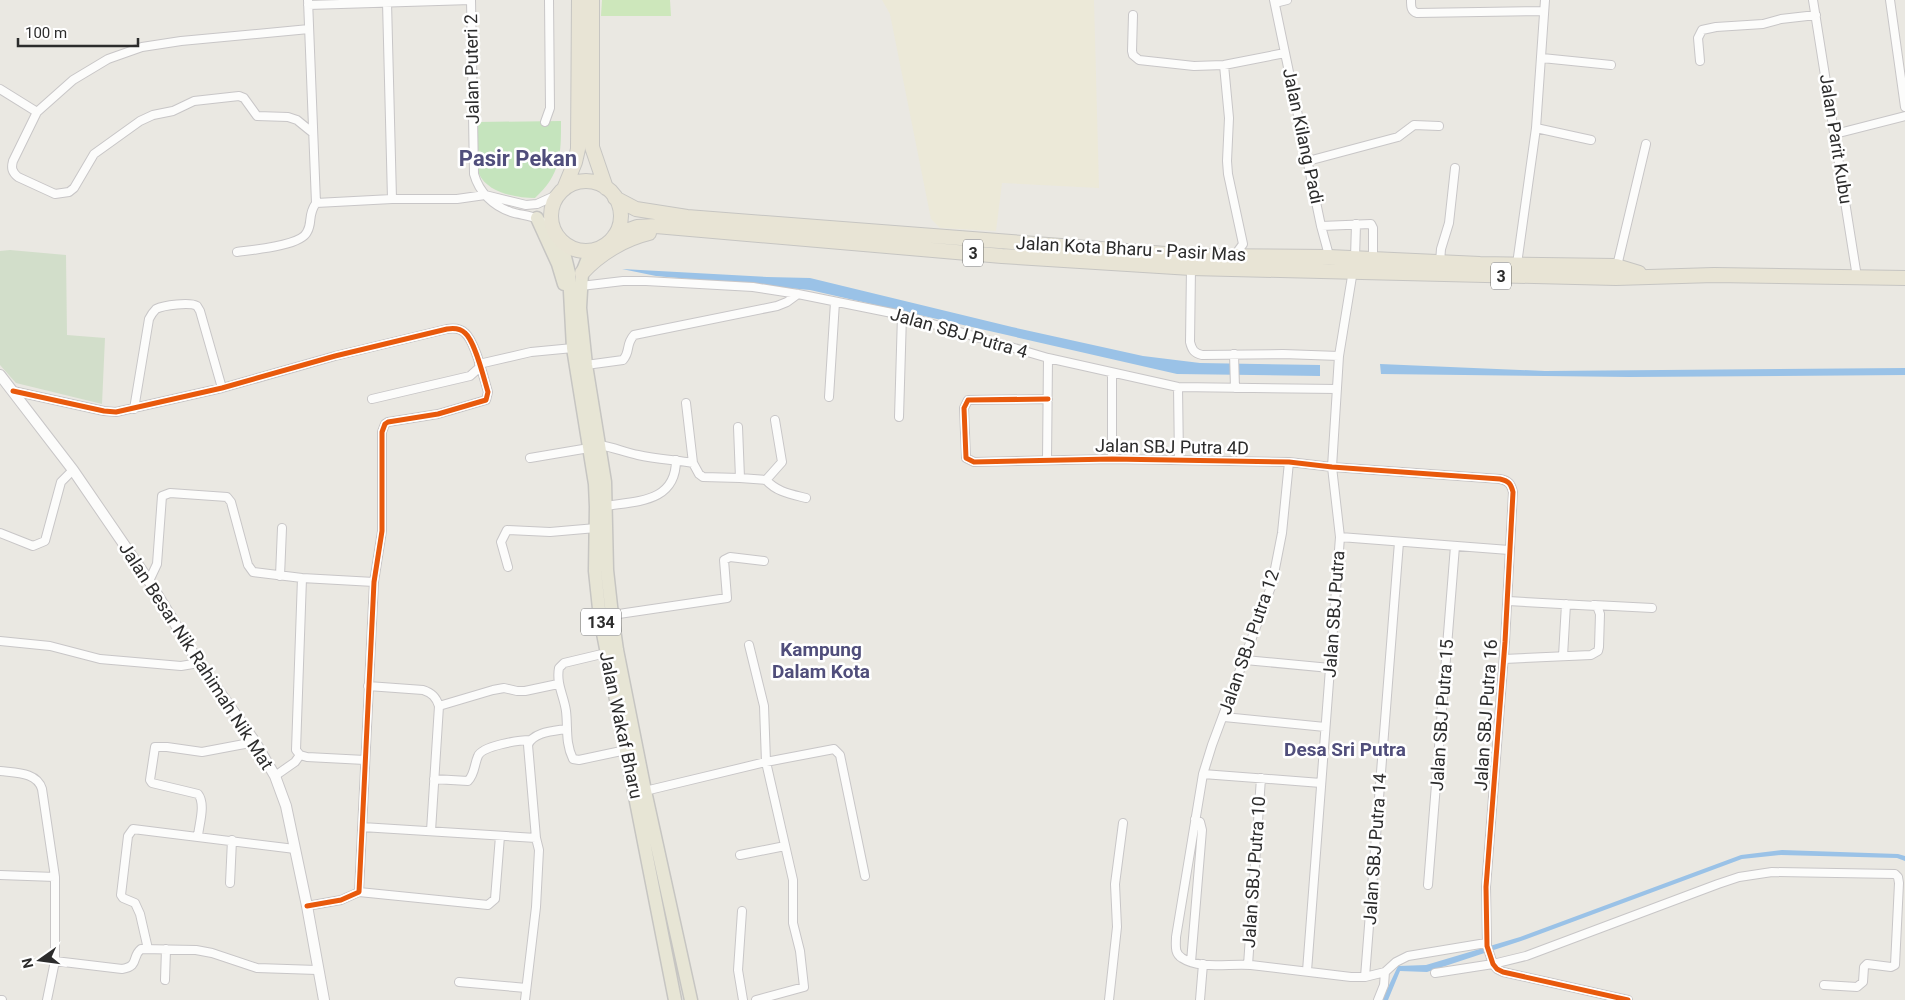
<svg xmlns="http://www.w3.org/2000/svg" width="1905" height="1000" viewBox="0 0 1905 1000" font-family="Roboto,sans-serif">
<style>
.education{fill:#ece9d8}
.green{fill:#c5e4bd}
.cemetery{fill:#d2deca}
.pitch{fill:#cde7bb}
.water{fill:#9ac2e7}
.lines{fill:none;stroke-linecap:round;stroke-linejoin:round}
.minor-casing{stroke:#c8c6c7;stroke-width:10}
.tertiary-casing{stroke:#c8c6c7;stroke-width:12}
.primary-casing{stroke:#c6c5c2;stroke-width:15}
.trunk-casing{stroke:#c6c5c2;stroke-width:16}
.minor{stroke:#fcfcfb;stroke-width:8}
.tertiary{stroke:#fcfcfb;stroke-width:10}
.primary{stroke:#e7e5d5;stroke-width:12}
.trunk{stroke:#e8e4d5;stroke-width:14}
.cycleway-casing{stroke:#fff;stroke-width:8}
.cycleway{stroke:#e8590c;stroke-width:5}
.labels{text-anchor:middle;stroke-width:5;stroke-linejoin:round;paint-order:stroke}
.shield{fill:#fff;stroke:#6b6b6b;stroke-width:1}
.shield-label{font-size:16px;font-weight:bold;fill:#2c2c2c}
.street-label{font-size:18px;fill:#2c2c2c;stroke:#fff}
.neighbourhood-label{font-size:19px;font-weight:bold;fill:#504e7b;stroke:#fff}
.district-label{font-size:22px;font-weight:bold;fill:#504e7b;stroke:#fff}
</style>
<rect width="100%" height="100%" fill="#eae8e2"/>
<!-- education -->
<path class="education" d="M882 0H1094L1099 188 1002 183 996 231 940 228 931 219 890 14Z"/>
<!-- green -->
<path class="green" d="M561 121C561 155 561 174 535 198 516 198 488 193 479 174 476 165 478 133 478 122Z"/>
<!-- cemetery -->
<path class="cemetery" d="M10 250 66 255 67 335 105 338 102 404 16 383 0 365V251Z"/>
<!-- pitch -->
<path class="pitch" d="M602 0H670L671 16H601Z"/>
<!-- water -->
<path class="water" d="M622 269 767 277 810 278 1012 327 1143 356 1200 363 1320 365V376L1177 374 810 290 656 276Z
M1380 364 1545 371 1905 368V375L1629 377 1381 374Z
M1782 850 1898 854 1905 856V861L1897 858 1781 855 1742 859 1521 941 1427 972 1400 971 1388 1000H1382L1398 966 1426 965 1520 937 1741 855Z"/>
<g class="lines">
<!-- minor casing -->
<g class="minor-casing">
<path id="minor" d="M471 0 474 174C479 192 493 206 511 212 520 215 530 215 538 219 544 222 549 227 554 230
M1274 0 1321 226 1330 259
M1411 0C1411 7 1411 11 1417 13L1544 11
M1813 0 1857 277
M1890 0 1905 107
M387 2 392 199
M1275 3 1287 0
M308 5 471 0
M1133 15 1132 51 1133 55 1139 60 1194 66 1224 65 1285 53
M309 29 181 41 142 47 108 59 73 80 37 112 13 161C11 168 12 172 18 177L55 194 69 192 74 188 94 154 140 121 153 115 173 111 194 101 239 96 244 98 257 116 288 117 297 120 313 133
M1542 58 1611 65
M1700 61 1698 38 1702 30 1716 27 1763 24 1781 19 1816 15
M1224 65 1229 118 1227 161 1228 174 1243 244 1235 255
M0 89 37 112
M545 122 550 108 549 0
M1536 128 1591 140
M1835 134 1905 116
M1308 161 1398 137 1414 125 1439 126
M316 203 392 199H457L485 195 526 205 537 204 559 194
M1321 226 1371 224 1373 228V259
M237 252C251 250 301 246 307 232 313 222 307 216 316 203L308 0
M1440 262 1441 249 1449 223 1455 168
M1517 264 1536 128 1545 0
M1617 266 1646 144
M1191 268 1190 342C1192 350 1194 353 1202 355L1283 354 1339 356
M581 286 623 281H646L753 287 798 294 902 315 1048 358 1178 387 1337 389
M1234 354 1235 388
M479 364 531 352 573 348
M586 365 623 360C631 351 625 345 634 335L777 306 787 302 798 294
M1112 373V459
M1178 387 1179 460
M13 391 104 411 116 412 222 388 335 356 447 329C453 328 460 328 465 333 475 341 484 379 488 392L486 400 438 414 388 422 385 424 382 432V531L374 582 359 892 341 900 307 906
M829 397 835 302
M372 399 470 376 480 367
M1048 399 968 400 964 408 966 458 974 462 1112 459 1289 462 1332 467 1500 479C1509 481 1511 484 1513 492L1505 642 1486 887 1487 946 1493 964 1497 969 1503 972 1628 1000
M134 409 149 319C151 315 153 312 156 309 164 305 190 302 197 306L200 311 222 388
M899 417 902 315
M599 445C613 447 624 452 638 455 656 459 675 460 693 463L686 403
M530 458 589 448
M1047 460 1048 358
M1289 462 1282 533 1272 584 1212 745 1203 774 1176 937C1176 945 1174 953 1182 958 1200 970 1230 963 1251 965 1284 969 1318 973 1351 977H1365L1385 972 1396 962 1408 956 1486 943
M693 463 699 474 703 477 740 478 738 427
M740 478 766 480C777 492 790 494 806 498
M766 480 782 462 775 420
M606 506C638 501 676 502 676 460
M0 533 33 546 45 541 61 482 73 470
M1340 537 1509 550
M508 567 501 542 507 530 550 532 596 528
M280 576 282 528
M302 578 296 750 300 755 307 757 365 760
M149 581 157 564 162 496 170 493 227 497 231 502 248 565 253 572 302 578 374 582
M1594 605 1652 608
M612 615 727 598 724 560 730 557 764 561
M0 641 50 646 100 659 181 666 199 663
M749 645 764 706 766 762 793 880V923L800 951 804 987 756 1000
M606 653 564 663 559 668C556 684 564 696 566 711 568 727 565 743 573 759L579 760 626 750
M1563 656 1566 604
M1504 659 1591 655 1598 651 1599 647 1600 614 1597 606 1508 601
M1245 660 1330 668
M368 686 423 690C432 693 436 697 439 706L431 831
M439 706 493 690 504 688 517 691H525L558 684
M1224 717 1325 727
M0 771C16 773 37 772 42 789L55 877V961L47 1000
M1203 774 1321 783
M275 776 295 762 300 755
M434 779 468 781C475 774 474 765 478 756 482 746 519 740 530 740
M645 791 766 762 834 749 840 755 865 876
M362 827 536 838
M198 836C199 824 206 804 198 794L152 783 150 780 155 747H167L202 752 255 742
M740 855 785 846
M0 875 55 877
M230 883 232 840
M1428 885 1455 546
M359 892 488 905 495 899 500 836
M742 911 738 970 743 1000
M148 949 140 914 135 903 123 898 121 895 128 836 133 829 295 849
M55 961 122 969C140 966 131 957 141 949L196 950 212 953 257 968 317 970
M1191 962 1202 830 1200 822 1195 819
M1248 965 1261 778
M1307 971 1340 537 1332 467 1339 356 1355 258 1356 224
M1435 973 1493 964 1526 956 1718 884 1739 877 1772 872 1895 874 1898 877 1899 883 1895 965 1891 967 1867 964 1864 967 1863 982 1857 987 1824 985
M1365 977 1399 542
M165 980 166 949
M459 982 526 988
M0 1000H2
M525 1000 536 907 539 850 536 838 528 745C533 732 554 731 566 729
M1109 1000 1117 927 1115 884 1123 823
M1200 1000 1203 964
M1378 1000 1384 985 1385 972"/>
</g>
<!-- tertiary casing -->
<g class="tertiary-casing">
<path id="tertiary" d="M0 375 73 470 149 581 199 663 255 742 275 776 286 806 307 906 324 1000"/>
</g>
<!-- primary casing -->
<g class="primary-casing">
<path id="primary" d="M537 218 558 264 564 284
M561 241 569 273 573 348 595 484 596 507 595 571 600 618 675 1000
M595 250 588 258 582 273 580 308 586 365 605 482 607 570 612 615 617 650 645 791 691 1000"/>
</g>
<!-- trunk casing -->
<g class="trunk-casing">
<path id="trunk" d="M592 0V147L606 188
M551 216a35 35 0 1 1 70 0a35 35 0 1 1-70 0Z
M564 189 575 162 578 149 579 0
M615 198 636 209 687 217 1192 256 1329 257 1480 264 1616 266 1639 273
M615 235 637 227 656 226 1002 256 1191 268 1616 278 1714 275 1905 278
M582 273C599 254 624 239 649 233"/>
</g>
<!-- minor -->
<use href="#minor" class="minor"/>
<!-- tertiary -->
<use href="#tertiary" class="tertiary"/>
<!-- primary -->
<use href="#primary" class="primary"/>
<!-- trunk -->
<use href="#trunk" class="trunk"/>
<!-- cycleway casing -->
<g class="cycleway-casing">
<path id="cycleway" d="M13 391 104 411 116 412 222 388 335 356 447 329C453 328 460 328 465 333 475 341 484 379 488 392L486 400 438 414 388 422 385 424 382 432V531L374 582 359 892 341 900 307 906
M1048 399 968 400 964 408 966 458 974 462 1112 459 1289 462 1332 467 1500 479C1509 481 1511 484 1513 492L1505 642 1486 887 1487 946 1493 964 1497 969 1503 972 1628 1000"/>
</g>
<!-- cycleway -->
<use href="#cycleway" class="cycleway"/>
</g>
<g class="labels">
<!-- shield labels -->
<g class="shield">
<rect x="963" y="239.5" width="20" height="27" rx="4"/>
<rect x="1491" y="262.5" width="20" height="27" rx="4"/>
<rect x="581" y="608.5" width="40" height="27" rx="4"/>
</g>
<g class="shield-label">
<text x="973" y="259">3</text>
<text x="1501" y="282">3</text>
<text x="601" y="628">134</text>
</g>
<!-- street labels -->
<g class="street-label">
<text transform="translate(472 69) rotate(-91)" y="6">Jalan Puteri 2</text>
<text transform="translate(1303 136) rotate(78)" y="6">Jalan Kilang Padi</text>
<text transform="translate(1836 139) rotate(81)" y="6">Jalan Parit Kubu</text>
<text transform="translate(1131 249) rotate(3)" y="6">Jalan Kota Bharu - Pasir Mas</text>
<text transform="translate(959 333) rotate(16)" y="6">Jalan SBJ Putra 4</text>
<text transform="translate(1172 447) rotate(1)" y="6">Jalan SBJ Putra 4D</text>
<text transform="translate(1334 614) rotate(-86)" y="6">Jalan SBJ Putra</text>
<text transform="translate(1249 642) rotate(-71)" y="6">Jalan SBJ Putra 12</text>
<text transform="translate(196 656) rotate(57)" y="6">Jalan Besar Nik Rahimah Nik Mat</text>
<text transform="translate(1442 715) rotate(-86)" y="6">Jalan SBJ Putra 15</text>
<text transform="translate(1486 715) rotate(-86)" y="6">Jalan SBJ Putra 16</text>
<text transform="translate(621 725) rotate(78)" y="6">Jalan Wakaf Bharu</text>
<text transform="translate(1375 849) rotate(-86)" y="6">Jalan SBJ Putra 14</text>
<text transform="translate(1254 872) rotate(-86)" y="6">Jalan SBJ Putra 10</text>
</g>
<!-- neighbourhood labels -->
<g class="neighbourhood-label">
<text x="821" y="656">Kampung<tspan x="821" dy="22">Dalam Kota</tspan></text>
<text x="1345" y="756">Desa Sri Putra</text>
</g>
<!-- district labels -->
<g class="district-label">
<text x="518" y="166">Pasir Pekan</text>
</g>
</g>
<!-- north arrow -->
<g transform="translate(40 960) rotate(256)" stroke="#ffffff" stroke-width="4" paint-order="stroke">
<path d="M0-4L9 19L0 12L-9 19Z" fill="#2c2c2c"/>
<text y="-8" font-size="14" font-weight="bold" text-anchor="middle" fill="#2c2c2c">N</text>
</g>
<!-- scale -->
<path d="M18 38v8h120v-8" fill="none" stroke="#2c2c2c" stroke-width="2.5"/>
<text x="25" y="38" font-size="15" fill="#2c2c2c" stroke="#ffffff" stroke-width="4" paint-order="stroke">100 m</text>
</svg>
